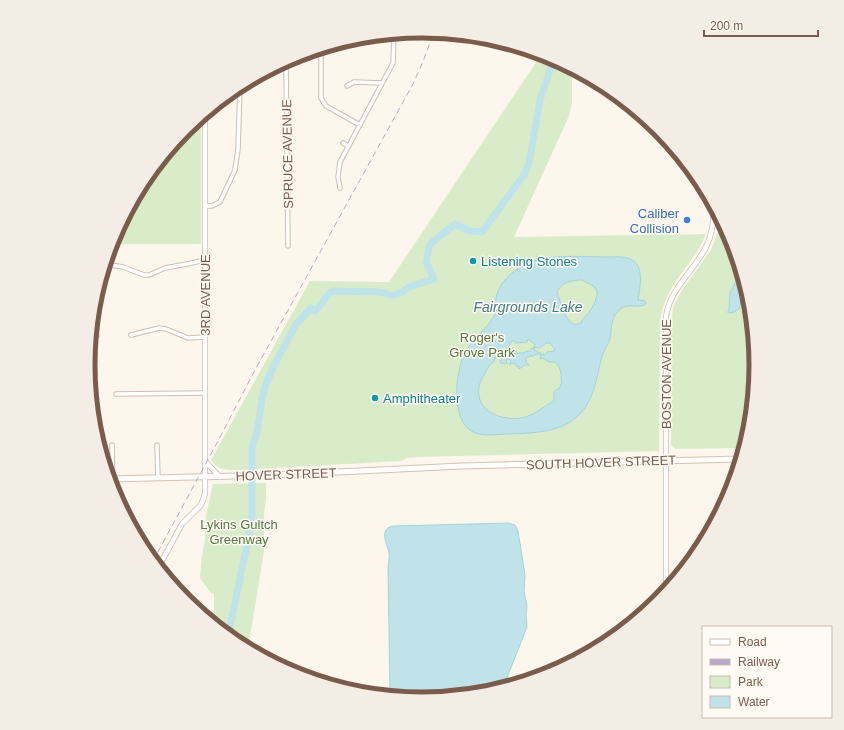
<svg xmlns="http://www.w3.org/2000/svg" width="844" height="730" viewBox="0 0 844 730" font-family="Arial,sans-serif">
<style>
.green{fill:#d8ecc9}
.water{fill:#bfe3e8;stroke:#a5d3da;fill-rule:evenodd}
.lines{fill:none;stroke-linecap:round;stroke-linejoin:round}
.river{stroke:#bfe3e8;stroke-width:7}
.minor-casing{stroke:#d1beb0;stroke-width:5.5}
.tertiary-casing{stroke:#d1beb0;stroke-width:6}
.secondary-casing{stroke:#d6c0b0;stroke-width:7}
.minor{stroke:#fff;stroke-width:3.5}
.tertiary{stroke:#fff;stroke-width:4.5}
.secondary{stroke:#fff;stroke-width:5}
.rail{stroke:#b9a8c9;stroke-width:1;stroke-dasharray:6 4;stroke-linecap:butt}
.shop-dot{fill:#3f7fe0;stroke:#fffaf3;stroke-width:1.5}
.culture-dot{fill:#0f9aa8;stroke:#fffaf3;stroke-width:1.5}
.labels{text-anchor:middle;stroke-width:3;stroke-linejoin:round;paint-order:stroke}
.street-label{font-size:13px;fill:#7a5c4d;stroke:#fffaf3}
.shop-label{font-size:13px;fill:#366cbe;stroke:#fffaf3;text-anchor:end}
.culture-label{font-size:13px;fill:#0d838f;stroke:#fffaf3;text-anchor:start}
.park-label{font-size:13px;fill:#537a41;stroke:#fffaf3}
.water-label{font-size:14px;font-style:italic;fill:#437c86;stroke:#fffaf3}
.rim{fill:none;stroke:#7a5c4d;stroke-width:5}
</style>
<rect width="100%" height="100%" fill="#fdf6ec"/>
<!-- green -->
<path class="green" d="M540 53 550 57 572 68V103L569 116 514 237 706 234C693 266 663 286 660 323L659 451 658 452 657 451 417 457 406 458 402 461 238 470C227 470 218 471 211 460L310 281 389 282 539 58Z
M201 117V244H112L114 237 144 179 186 129Z
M718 214 731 237 750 300 756 365 750 430 744 448 676 449 671 445 672 364 670 340 673 307 682 290 711 250 718 231Z
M266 483V500L264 514V551L248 649 236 643 214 624V594L211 593 200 578 202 555 205 541 206 516 213 484Z"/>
<!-- water -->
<path class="water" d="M608 257C615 257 623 256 630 259 645 264 640 288 638 300L645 301 646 304C638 310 628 301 618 311 610 319 612 330 610 339 608 345 604 350 602 356 596 379 594 405 573 420 555 433 530 433 509 434 498 434 483 437 473 432 450 421 455 369 466 351 473 338 487 329 494 316 498 311 495 304 496 298 498 284 512 271 524 265 547 253 582 257 608 257ZM582 280C586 282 593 285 596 289 601 297 588 315 582 320V322L575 325C564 320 560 302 557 291 563 282 572 280 582 280ZM528 339 535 344 533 349 532 348 529 352 526 351 524 353H511L509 345 512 341H515L516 343 527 342ZM547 343H550L555 350 554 351 547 352V353L544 355 534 350 535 347 539 348ZM499 352 501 355 504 356 500 361 501 363 507 364 506 360 510 359 511 362 509 364 510 365 512 363 514 364 515 363 517 367 519 366V369L525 365H529L526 362V358L530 356H534L536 354H539L541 356 540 359 543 358C549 362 547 362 554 362 560 366 562 373 561 380L562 382 559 389H557L554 392V401C544 406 534 416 521 418 501 421 475 411 479 387 480 381 483 378 485 373 488 368 489 364 494 362L496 355Z
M740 269 745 285 739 309 734 312 728 313V311L729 310 730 292C735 286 737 276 740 269Z
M509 523 515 525 518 531 525 575 524 591 527 606 526 614 527 627 503 688C468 698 428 700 392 696L390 692 388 569C388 564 390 558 389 553 387 543 378 528 394 526Z"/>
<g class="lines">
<!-- river -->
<path class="river" d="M228 636 249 535 252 516V446L257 433 262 399 265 386 274 366 296 324 311 308 315 311C322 305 325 297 332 291L380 292 390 295H395L401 293 409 287 434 279 426 262 430 244 455 224 469 231 482 232 524 175 529 163 540 100 554 58"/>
<!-- minor casing -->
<g class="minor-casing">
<path id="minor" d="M321 48V98L326 106 360 125
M286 61 288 246
M347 86 354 82 382 83
M343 143 348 146
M340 188 338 177 340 162 393 63 394 34
M205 206H212L220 202 235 170 238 149 240 85
M105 264 123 267 144 275H149L165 268 187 264 205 260
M131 335 159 328 166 329 188 338 205 337
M91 336H97
M116 394 205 393
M112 445 113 491
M157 445 158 478"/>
</g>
<!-- tertiary casing -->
<g class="tertiary-casing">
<path id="tertiary" d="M205 461 220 477
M158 568 182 524 201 505 205 494V113
M666 592V317C670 287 695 271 707 245 713 232 714 220 714 206"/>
</g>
<!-- secondary casing -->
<g class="secondary-casing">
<path id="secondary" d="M109 479 276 475 462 466 741 459"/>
</g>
<!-- minor -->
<use href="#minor" class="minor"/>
<!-- tertiary -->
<use href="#tertiary" class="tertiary"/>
<!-- secondary -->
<use href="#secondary" class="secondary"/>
<!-- rail -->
<path class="rail" d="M153 561 218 441 255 370 413 84 422 64 434 32"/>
</g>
<!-- markers -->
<circle class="shop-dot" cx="687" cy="220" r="4"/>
<g class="culture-dot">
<circle cx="473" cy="261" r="4"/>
<circle cx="375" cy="398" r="4"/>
</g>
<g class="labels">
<!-- street labels -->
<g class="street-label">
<text transform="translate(287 154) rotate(-91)" y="5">SPRUCE AVENUE</text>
<text transform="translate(205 295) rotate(-90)" y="5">3RD AVENUE</text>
<text transform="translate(666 374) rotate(-90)" y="5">BOSTON AVENUE</text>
<text transform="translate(601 462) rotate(-2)" y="5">SOUTH HOVER STREET</text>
<text transform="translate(286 474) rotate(-2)" y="5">HOVER STREET</text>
</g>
<!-- shop labels -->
<g class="shop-label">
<text x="679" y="218">Caliber<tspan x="679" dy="15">Collision</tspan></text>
</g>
<!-- culture labels -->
<g class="culture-label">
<text x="481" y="266">Listening Stones</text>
<text x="383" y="403">Amphitheater</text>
</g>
<!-- park labels -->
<g class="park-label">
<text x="482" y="342">Roger's<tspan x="482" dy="15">Grove Park</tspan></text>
<text x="239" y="529">Lykins Gultch<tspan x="239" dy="15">Greenway</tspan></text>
</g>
<!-- water labels -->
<g class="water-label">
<text x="528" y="312">Fairgrounds Lake</text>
</g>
</g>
<!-- crop -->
<path d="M0 0H844V730H0ZM95 365a327 327 0 1 1 654 0a327 327 0 1 1-654 0Z" fill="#f4ede6" fill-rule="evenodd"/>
<path class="rim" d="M95 365a327 327 0 1 1 654 0a327 327 0 1 1-654 0Z"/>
<!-- legend -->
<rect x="702" y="626" width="130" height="92" fill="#fffaf3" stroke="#cabbb1"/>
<rect x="710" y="639" width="20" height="6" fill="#ffffff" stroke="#cabbb1"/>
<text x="738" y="646" font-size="12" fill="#7a5c4d">Road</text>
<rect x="710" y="659" width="20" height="6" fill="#b9a8c9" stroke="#cabbb1"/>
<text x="738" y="666" font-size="12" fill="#7a5c4d">Railway</text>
<rect x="710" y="676" width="20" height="12" fill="#d8ecc9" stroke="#cabbb1"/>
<text x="738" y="686" font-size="12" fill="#7a5c4d">Park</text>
<rect x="710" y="696" width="20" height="12" fill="#bfe3e8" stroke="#cabbb1"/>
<text x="738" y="706" font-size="12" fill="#7a5c4d">Water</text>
<!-- scale -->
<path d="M704 30v6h114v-6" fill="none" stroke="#7a5c4d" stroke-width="2"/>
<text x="710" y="30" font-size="12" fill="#7a5c4d" stroke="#fffaf3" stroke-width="3" paint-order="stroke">200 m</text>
</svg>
